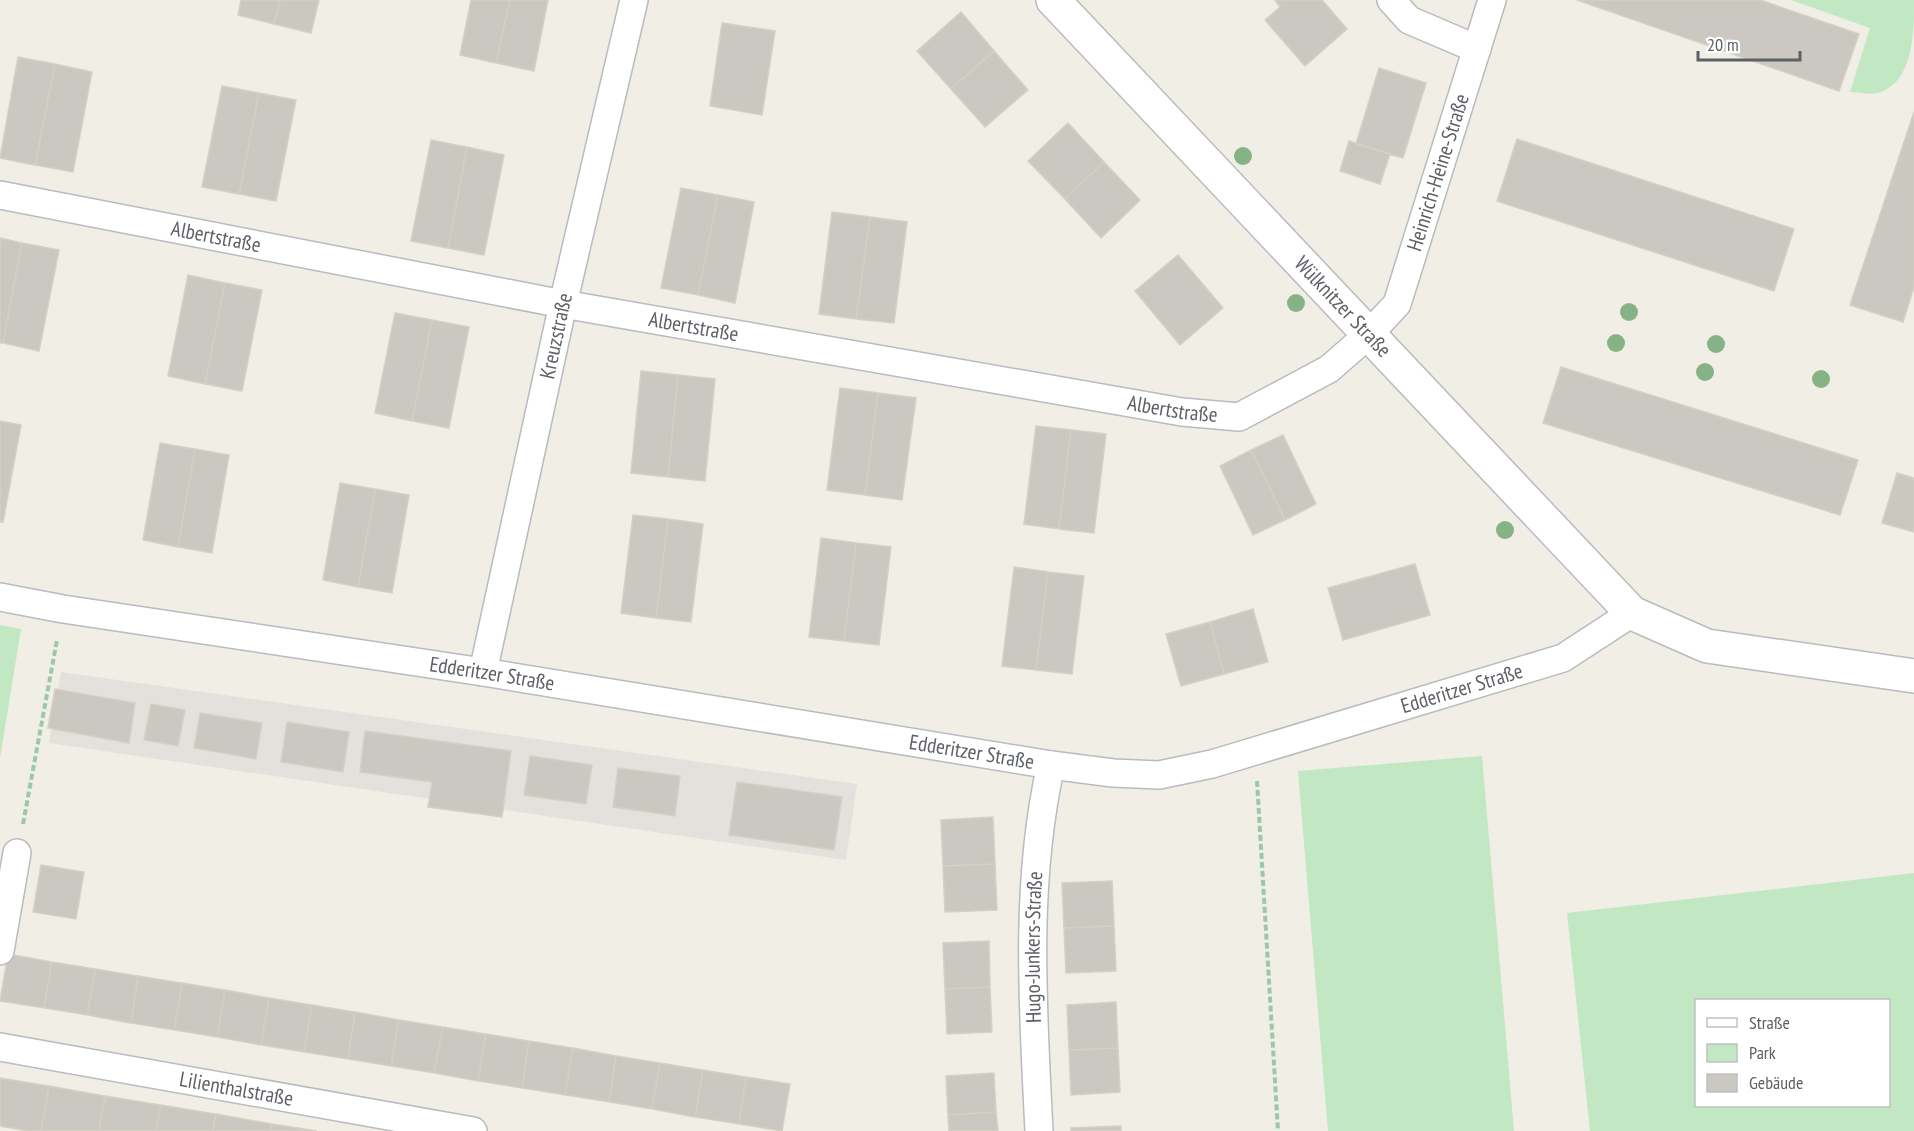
<svg xmlns="http://www.w3.org/2000/svg" width="1914" height="1131" viewBox="0 0 1914 1131" font-family="'PT Sans Narrow',sans-serif">
<style>
.industrial{fill:#e4e1dd}
.green{fill:#c1e8c2;fill-rule:evenodd}
.building{fill:#cbc8c2;stroke:#d5d0c3;stroke-width:1.5}
.lines{fill:none;stroke-linecap:round;stroke-linejoin:round}
.minor-casing{stroke:#b8bbbf;stroke-width:30}
.tertiary-casing{stroke:#b8bbbf;stroke-width:36}
.path{stroke:#9ac9a8;stroke-width:4;stroke-dasharray:6 3;stroke-linecap:butt}
.minor{stroke:#fff;stroke-width:27}
.tertiary{stroke:#fff;stroke-width:33}
.tree{fill:#86b385}
.labels{text-anchor:middle;stroke-width:4.5;stroke-linejoin:round;paint-order:stroke}
.street-label{font-size:21px;fill:#5d6166;stroke:#fff}
</style>
<rect width="100%" height="100%" fill="#f0eee5"/>
<!-- industrial -->
<path class="industrial" d="M61 672 857 784 846 860 49 743Z"/>
<!-- green -->
<path class="green" d="M1791 0H1914C1914 33 1914 82 1878 93 1870 95 1858 92 1850 92L1870 28Z
M0 625 21 629 0 758Z
M1482 756 1514 1131H1328L1298 771Z
M1914 873V1131H1590L1567 913ZM1696 1000H1888V1106H1696Z"/>
<!-- building -->
<path class="building" d="M241 0H280L274 24 238 15Z
M280 0H319L311 33 274 24Z
M471 0H510L496 63 460 55Z
M510 0H548L534 71 496 63Z
M1275 0H1322L1347 29 1305 66 1265 20 1280 7Z
M1577 0H1760L1859 34 1839 91Z
M961 12 994 51 951 89 917 51Z
M722 23 775 31 762 115 710 106Z
M994 51 1028 90 985 127 951 89Z
M18 57 55 64 35 165 0 158Z
M55 64 92 72 73 172 35 165Z
M1379 68 1426 83 1403 158 1356 144Z
M222 86 259 93 239 194 202 187Z
M259 93 296 100 276 201 239 194Z
M1914 112V287L1903 322 1850 305Z
M1068 123 1104 162 1065 199 1028 161Z
M1517 139 1794 229 1774 291 1497 201Z
M431 140 467 147 448 248 411 241Z
M1349 141 1390 154 1380 184 1340 171Z
M467 147 504 155 484 255 448 248Z
M1104 162 1140 200 1101 238 1065 199Z
M681 188 718 195 698 295 661 288Z
M718 195 754 202 735 303 698 295Z
M832 212 870 217 856 319 819 314Z
M870 217 907 222 894 323 856 319Z
M0 238 22 243 3 343H0Z
M22 243 59 250 39 351 3 343Z
M1178 255 1223 308 1180 345 1135 291Z
M188 275 225 283 205 384 168 376Z
M225 283 262 290 242 391 205 384Z
M395 313 432 320 412 421 375 413Z
M432 320 469 327 449 428 412 421Z
M1561 367 1858 460 1840 515 1543 423Z
M641 371 678 375 668 477 631 473Z
M678 375 715 379 705 481 668 477Z
M840 388 878 393 865 495 827 490Z
M878 393 916 398 902 500 865 495Z
M0 421 21 425 3 522H0Z
M1036 426 1071 430 1059 529 1024 524Z
M1071 430 1106 434 1094 533 1059 529Z
M1283 435 1316 504 1285 520 1251 450Z
M160 443 195 449 178 547 143 540Z
M195 449 229 455 212 553 178 547Z
M1251 450 1285 520 1253 535 1220 466Z
M1897 473 1914 478V532L1882 523Z
M340 483 375 489 358 587 323 580Z
M375 489 409 495 392 593 358 587Z
M633 515 668 519 656 618 621 613Z
M668 519 703 524 691 622 656 618Z
M821 538 856 543 844 641 809 637Z
M856 543 891 547 879 645 844 641Z
M1415 564 1430 615 1343 640 1328 588Z
M1014 567 1048 572 1036 670 1002 666Z
M1048 572 1084 576 1072 674 1036 670Z
M1253 609 1268 662 1224 674 1210 622Z
M1210 622 1224 674 1181 686 1166 634Z
M55 689 135 703 129 743 48 728Z
M151 704 185 710 178 746 144 740Z
M200 713 262 723 256 759 194 748Z
M287 722 349 732 343 772 281 762Z
M365 731 511 751 502 817 428 807 432 782 360 772Z
M530 756 592 765 586 804 524 795Z
M618 768 680 776 675 816 613 807Z
M737 782 842 797 834 850 729 835Z
M993 817 995 864 943 866 941 820Z
M995 864 997 910 945 912 943 866Z
M41 865 84 872 76 919 33 912Z
M1112 881 1114 926 1064 928 1062 883Z
M1114 926 1116 971 1066 973 1064 928Z
M989 941 990 987 945 989 943 943Z
M8 954 52 962 44 1008 0 1001Z
M52 962 95 969 87 1015 44 1008Z
M95 969 138 976 131 1023 87 1015Z
M138 976 182 983 174 1030 131 1023Z
M182 983 225 990 217 1037 174 1030Z
M990 987 992 1032 947 1034 945 989Z
M225 990 269 998 261 1045 217 1037Z
M269 998 312 1005 304 1052 261 1045Z
M1116 1002 1118 1048 1069 1050 1067 1005Z
M312 1005 355 1012 348 1059 304 1052Z
M355 1012 399 1020 391 1066 348 1059Z
M399 1020 443 1027 434 1073 391 1066Z
M443 1027 486 1034 478 1081 434 1073Z
M486 1034 529 1041 522 1088 478 1081Z
M529 1041 573 1048 565 1095 522 1088Z
M573 1048 616 1056 609 1102 565 1095Z
M1118 1048 1120 1092 1071 1095 1069 1050Z
M616 1056 660 1063 652 1109 609 1102Z
M660 1063 703 1070 695 1117 652 1109Z
M703 1070 746 1077 739 1124 695 1117Z
M994 1073 996 1112 948 1115 946 1076Z
M746 1077 790 1084 782 1131 739 1124Z
M0 1078 49 1086 41 1131H28L0 1126Z
M49 1086 105 1096 99 1131H41Z
M105 1096 161 1105 156 1131H99Z
M161 1105 216 1114 213 1131H156Z
M996 1112 998 1131H949L948 1115Z
M216 1114 272 1124 271 1131H213Z
M272 1124 317 1131H271Z
M1121 1126V1131H1071V1128Z"/>
<g class="lines">
<!-- minor casing -->
<g class="minor-casing">
<g id="minor">
<path d="M1391 0 1409 20 1477 49"/>
<path id="s1" d="M0 195 563 304 1182 412 1239 417 1329 369 1369 334 1397 304 1492 0"/>
<path id="s2" d="M0 597 63 609 483 672 1051 765 1113 773 1159 775 1212 764 1563 658 1632 613"/>
<path id="s3" d="M483 672 563 304 634 0"/>
<path d="M0 951 17 853"/>
<path id="s4" d="M0 1047 473 1131"/>
<path id="s5" d="M1039 1131C1033 1009 1024 884 1051 765"/>
</g>
</g>
<!-- tertiary casing -->
<g class="tertiary-casing">
<g id="tertiary">
<path id="s6" d="M1053 0 1632 613 1707 646 1914 676"/>
</g>
</g>
<!-- path -->
<path class="path" d="M1257 781 1278 1131
M23 824 57 640"/>
<!-- minor -->
<use href="#minor" class="minor"/>
<!-- tertiary -->
<use href="#tertiary" class="tertiary"/>
</g>
<!-- trees -->
<g class="tree">
<circle cx="1243" cy="156" r="9"/>
<circle cx="1296" cy="303" r="9"/>
<circle cx="1629" cy="312" r="9"/>
<circle cx="1616" cy="343" r="9"/>
<circle cx="1716" cy="344" r="9"/>
<circle cx="1705" cy="372" r="9"/>
<circle cx="1821" cy="379" r="9"/>
<circle cx="1505" cy="530" r="9"/>
</g>
<g class="labels">
<!-- street labels -->
<g class="street-label">
<text dy="7" stroke="none"><textPath href="#s1" startOffset="1593">Heinrich-Heine-Straße</textPath></text>
<text dy="7" stroke="none"><textPath href="#s1" startOffset="220">Albertstraße</textPath></text>
<text dy="7" stroke="none"><textPath href="#s6" startOffset="422">Wülknitzer Straße</textPath></text>
<text dy="7" stroke="none"><textPath href="#s1" startOffset="706">Albertstraße</textPath></text>
<text dy="7" stroke="none"><textPath href="#s3" startOffset="344">Kreuzstraße</textPath></text>
<text dy="7" stroke="none"><textPath href="#s1" startOffset="1192">Albertstraße</textPath></text>
<text dy="7" stroke="none"><textPath href="#s2" startOffset="498">Edderitzer Straße</textPath></text>
<text dy="7" stroke="none"><textPath href="#s2" startOffset="1488">Edderitzer Straße</textPath></text>
<text dy="7" stroke="none"><textPath href="#s2" startOffset="984">Edderitzer Straße</textPath></text>
<text dy="7" stroke="none"><textPath href="#s5" startOffset="184">Hugo-Junkers-Straße</textPath></text>
<text dy="7" stroke="none"><textPath href="#s4" startOffset="240">Lilienthalstraße</textPath></text>
</g>
</g>
<!-- legend -->
<rect x="1695" y="999" width="195" height="108" fill="#ffffff" stroke="#bec0c2" stroke-width="1.5"/>
<rect x="1707" y="1018" width="30" height="9" fill="#ffffff" stroke="#bec0c2" stroke-width="1.5"/>
<text x="1749" y="1029" font-size="18" fill="#5d6166">Straße</text>
<rect x="1707" y="1044" width="30" height="18" fill="#c1e8c2" stroke="#bec0c2" stroke-width="1.5"/>
<text x="1749" y="1059" font-size="18" fill="#5d6166">Park</text>
<rect x="1707" y="1074" width="30" height="18" fill="#cbc8c2" stroke="#bec0c2" stroke-width="1.5"/>
<text x="1749" y="1089" font-size="18" fill="#5d6166">Gebäude</text>
<!-- scale -->
<path d="M1698 51v9h102v-9" fill="none" stroke="#5d6166" stroke-width="3"/>
<text x="1707" y="51" font-size="18" fill="#5d6166" stroke="#ffffff" stroke-width="4.5" paint-order="stroke">20 m</text>
</svg>
